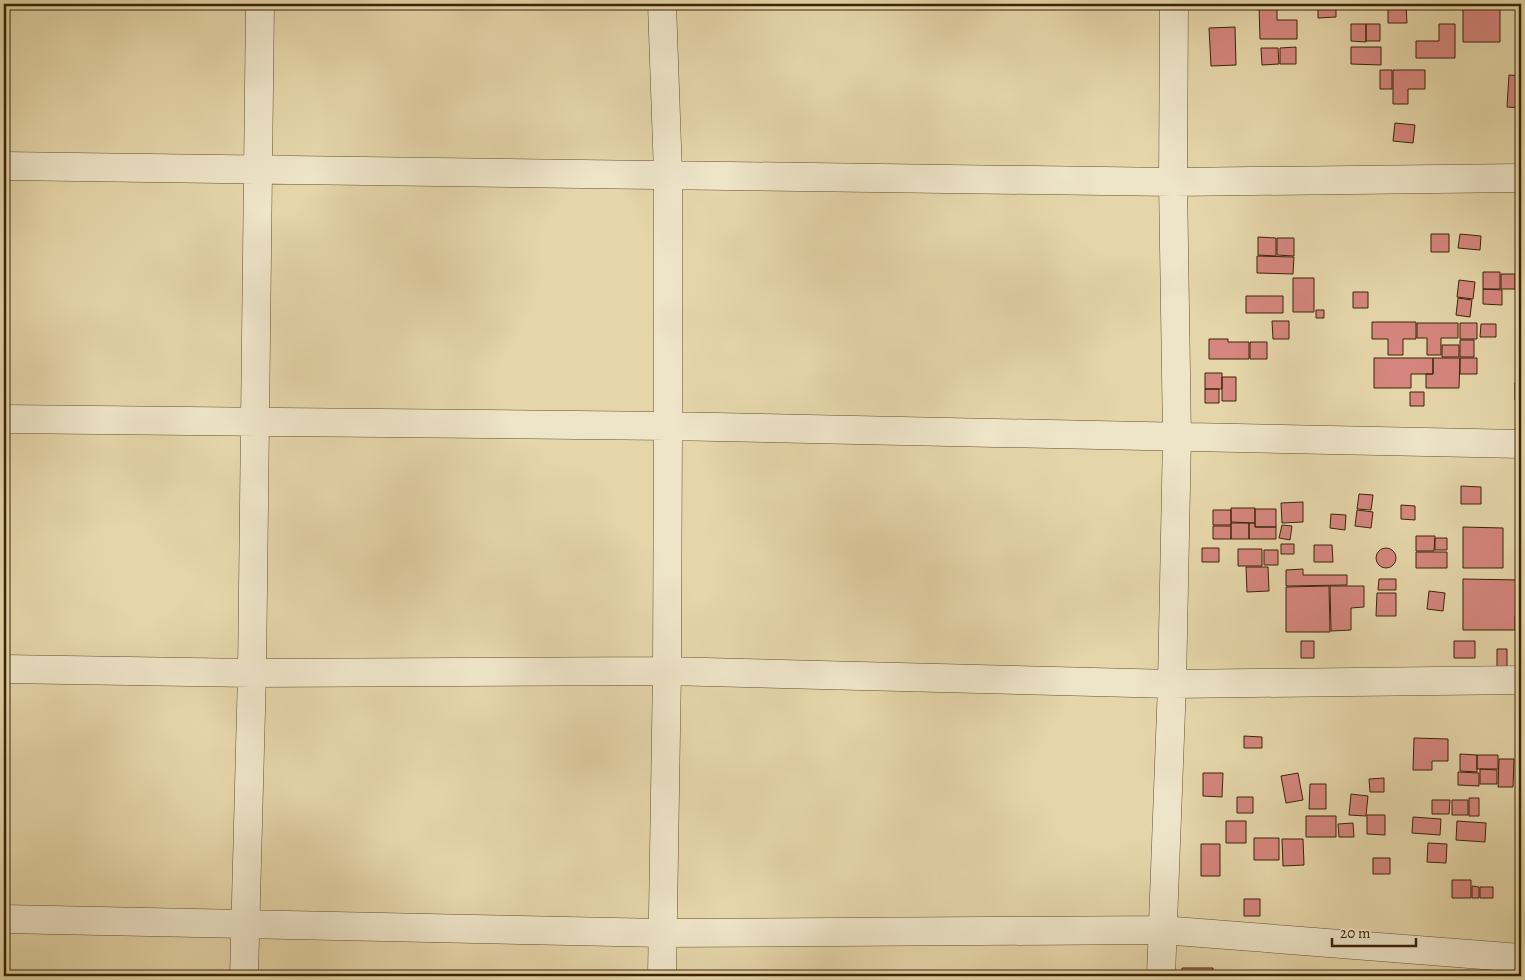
<svg xmlns="http://www.w3.org/2000/svg" width="1525" height="980" viewBox="0 0 1525 980" font-family="Alegreya,serif">
<style>
.building{fill:#d5867e;stroke:#3a2406}
.lines{fill:none;stroke-linecap:round;stroke-linejoin:round}
.minor-casing{stroke:#65502f;stroke-width:29}
.minor{stroke:#eee4c8;stroke-width:28}
</style>
<rect width="100%" height="100%" fill="#e5d6aa"/>
<filter id="stains"><feTurbulence type="fractalNoise" baseFrequency=".004" numOctaves="4"/><feColorMatrix values="0 0 0 0 .2 0 0 0 0 .09 0 0 0 0 .02 0 0 0 .5 -.17"/></filter>
<radialGradient id="worn" r=".72"><stop offset=".6" stop-color="#630" stop-opacity="0"/><stop offset="1" stop-color="#630" stop-opacity=".3"/></radialGradient>
<!-- building -->
<path class="building" d="M1259 4H1277V20H1297V39H1260Z
M1318 4H1336V17L1318 18Z
M1388 4H1406L1407 23H1388Z
M1463 4H1500V42H1463Z
M1351 24H1366V42L1351 41Z
M1366 24H1380V41H1366Z
M1439 24H1455V58H1416V41H1439Z
M1235 27 1236 65 1211 66 1209 28Z
M1296 47V64H1280V48Z
M1351 47H1381V65L1351 64Z
M1261 48H1278L1279 64 1262 65Z
M1380 70H1392V89H1380Z
M1393 70H1425V89H1408V104H1393Z
M1509 75 1521 76V108L1507 107Z
M1395 123 1415 125 1413 143 1393 141Z
M1431 234H1449V252H1431Z
M1460 234 1481 236 1480 250 1458 248Z
M1258 237 1276 238V256L1258 255Z
M1277 238H1294V256L1277 255Z
M1257 256 1294 257 1293 274 1257 273Z
M1483 272H1500V289H1483Z
M1501 274H1515V289H1501Z
M1293 278H1314V312H1293Z
M1459 280 1475 282 1473 299 1457 297Z
M1483 289 1502 290V305L1483 304Z
M1353 292H1368V308H1353Z
M1246 296H1283V313H1246Z
M1458 298 1472 300 1470 317 1456 315Z
M1316 310H1324V318H1316Z
M1272 321H1289V339H1273Z
M1372 322H1416V339H1403V355H1388V339H1372Z
M1417 323H1458V338H1441V355H1427V338H1417Z
M1460 323H1477V339H1460Z
M1481 324H1496V337H1480Z
M1209 339H1228V342H1249V359H1209Z
M1460 340H1474V357H1460Z
M1250 342H1267V359H1250Z
M1442 345H1459V357H1442Z
M1374 358H1433V374H1411V388H1374Z
M1433 358H1460L1459 388H1426V374H1433Z
M1460 358H1477V374H1460Z
M1205 373H1222V389H1205Z
M1222 377H1236V401H1222Z
M1515 383H1521V400H1515Z
M1205 389H1219V403H1205Z
M1410 392H1424V406H1410Z
M1461 486 1481 487V504H1461Z
M1359 494 1373 495 1371 510 1357 509Z
M1303 502V522L1282 523 1281 503Z
M1401 505 1415 506V520L1401 519Z
M1231 508H1255V523L1231 522Z
M1255 509H1276V527H1255Z
M1213 510H1231V525H1213Z
M1357 510 1373 512 1371 528 1355 526Z
M1331 514 1346 515 1345 530 1330 528Z
M1231 523H1249V539H1231Z
M1249 523H1255V527H1276V539H1249Z
M1282 525 1292 526 1290 540 1279 538Z
M1213 526H1231V539H1213Z
M1463 527 1503 528V568H1463Z
M1416 536H1435L1434 551H1416Z
M1435 538H1447V550H1435Z
M1281 544H1294V554H1281Z
M1314 545H1332L1333 562H1314Z
M1376 558a10 10 0 1 1 20 0a10 10 0 1 1-20 0Z
M1202 548H1219V562H1202Z
M1238 549H1262V566H1238Z
M1264 550H1278V565H1264Z
M1416 552H1447V568H1416Z
M1246 567H1268L1269 591 1247 592Z
M1303 569V575H1347V585L1286 586V570Z
M1379 579H1396V590H1378Z
M1463 579 1521 580V616H1515V630H1463Z
M1329 586 1330 632H1286V587Z
M1330 586H1364V607L1351 608V630L1331 631Z
M1429 591 1445 593 1443 611 1427 609Z
M1377 593H1396V616H1376Z
M1301 641H1314V658H1301Z
M1454 641H1475V658H1454Z
M1520 645H1521V660H1520Z
M1497 649H1507V667H1497Z
M1244 736 1262 737V748H1244Z
M1414 738 1448 739V761H1432V770H1413Z
M1460 754 1477 755V772L1460 771Z
M1477 755H1498V769H1477Z
M1499 759H1514L1513 787H1498Z
M1480 769 1497 770V784H1480Z
M1458 772 1479 773V786L1458 785Z
M1203 773H1223L1222 797 1203 796Z
M1298 773 1303 800 1286 803 1281 776Z
M1384 778V792H1370L1369 779Z
M1310 784H1326V809H1309Z
M1351 794 1368 796 1366 816 1349 815Z
M1237 797H1253V813H1237Z
M1469 798H1479V816H1469Z
M1432 800H1450L1449 814H1432Z
M1452 800H1468V815H1452Z
M1367 815H1385V835L1367 834Z
M1306 816H1336V837H1306Z
M1413 817 1441 819 1440 835 1412 833Z
M1226 821H1246V843H1226Z
M1457 821 1486 823 1485 842 1456 840Z
M1353 823 1354 837H1339L1338 824Z
M1254 838H1279V860H1254Z
M1282 839H1303L1304 865 1283 866Z
M1428 843 1447 844 1446 863 1427 862Z
M1201 844H1220V876H1201Z
M1373 858H1390V874H1373Z
M1452 880H1471V898H1452Z
M1472 886 1479 887V898H1472Z
M1480 887H1493V898H1480Z
M1244 899H1260V916H1244Z
M1182 968H1213V976H1182Z"/>
<g class="lines">
<!-- minor casing -->
<g class="minor-casing">
<path id="minor" d="M4 166 1173 182 1521 178
M4 419 668 426 1521 444
M4 669 252 673 667 671 1172 684 1521 680
M4 919 663 933 1162 930 1521 958
M244 976 252 673 260 4
M662 976 667 671 668 426V174L662 4
M1161 976 1172 684 1177 437 1173 182 1174 4"/>
</g>
<!-- minor -->
<use href="#minor" class="minor"/>
</g>
<!-- margin -->
<rect width="1525" height="980" fill="none" stroke="#e5d6aa" stroke-width="20"/>
<rect x="5" y="5" width="1515" height="970" fill="none" stroke="#3a2406" stroke-width="2.5"/>
<rect x="10" y="10" width="1505" height="960" fill="none" stroke="#3a2406"/>
<!-- scale -->
<path d="M1332 938v8h84v-8" fill="none" stroke="#3a2406" stroke-width="2.5"/>
<text x="1340" y="938" font-size="15" fill="#3a2406" stroke="#eee4c8" stroke-width="4" paint-order="stroke">20 m</text>
<rect width="100%" height="100%" filter="url(#stains)"/>
<rect width="100%" height="100%" fill="url(#worn)"/>
</svg>
